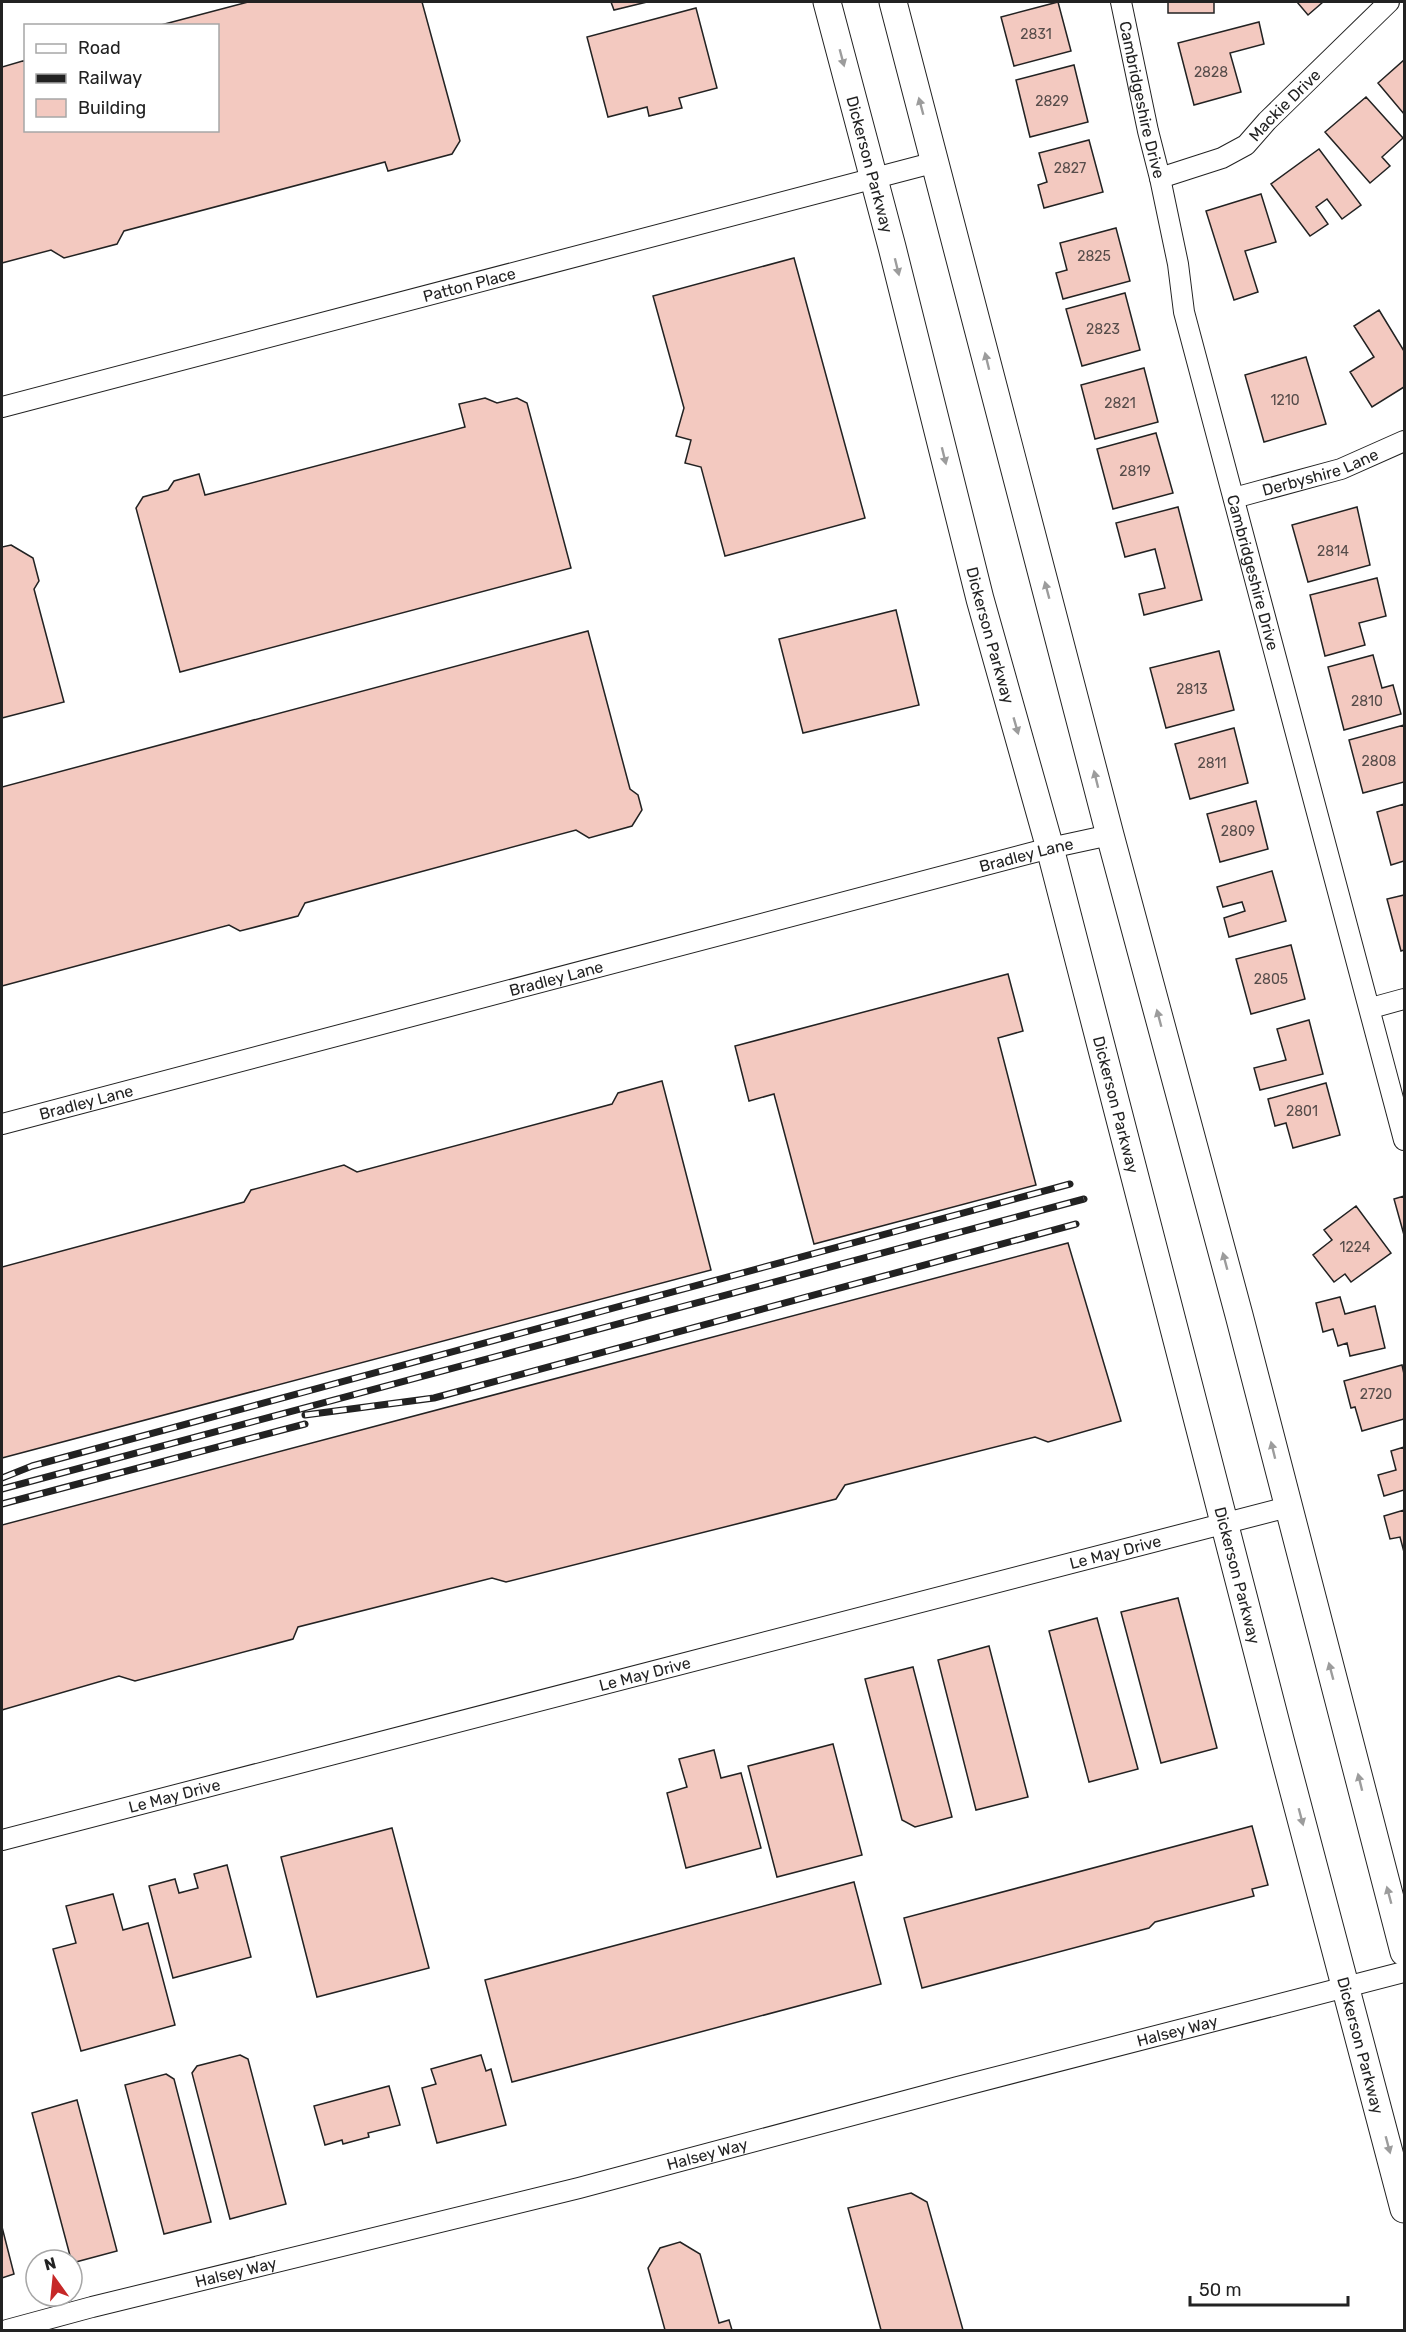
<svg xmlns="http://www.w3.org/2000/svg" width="1406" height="2332" viewBox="0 0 1406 2332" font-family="Rubik,sans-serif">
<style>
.building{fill:#f3c9c0;stroke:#222;stroke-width:1.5}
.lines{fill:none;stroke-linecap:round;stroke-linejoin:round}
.minor-casing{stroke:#222;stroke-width:22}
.secondary-casing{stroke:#222;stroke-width:29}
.minor{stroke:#fff;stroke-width:20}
.secondary{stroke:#fff;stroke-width:27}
.rail-casing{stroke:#222;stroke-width:7}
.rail{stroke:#fff;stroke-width:4.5;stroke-dasharray:14;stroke-linecap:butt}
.oneway{fill:#9c9c9c}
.labels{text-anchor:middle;stroke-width:4.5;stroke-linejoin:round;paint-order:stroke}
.number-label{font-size:14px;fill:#564c4a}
.street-label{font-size:16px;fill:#222;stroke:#fff}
</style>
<rect width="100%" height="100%" fill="#fff"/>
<!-- building -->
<path class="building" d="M248 2H422L460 141 452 154 388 171 385 162 124 231 117 244 64 258 51 250 2 263V67L26 60V130H218V26H157Z
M611 2H647L614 10Z
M1058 2 1071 51 1014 66 1001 17Z
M1168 2H1214V13H1168Z
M1297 2H1323L1308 15Z
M696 8 717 88 679 98 682 108 649 116 647 107 608 117 587 37Z
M1259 22 1264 44 1230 53 1241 92 1194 105 1178 43Z
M1404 60V114L1378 83Z
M1074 65 1088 122 1030 137 1016 80Z
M1366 97 1403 138 1382 157 1390 166 1370 183 1325 132Z
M1089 140 1103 192 1044 208 1038 185 1047 182 1039 153Z
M1319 149 1361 205 1342 219 1327 199 1316 207 1328 224 1310 236 1271 184Z
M1261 194 1276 242 1245 251 1258 292 1234 300 1206 211Z
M1116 228 1130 281 1063 299 1056 273 1067 270 1060 243Z
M794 258 865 518 725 556 701 467 685 463 691 440 676 436 684 408 653 296Z
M1125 293 1140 350 1082 366 1066 309Z
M1379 310 1404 351V387L1372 407 1350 372 1374 357 1354 326Z
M1306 357 1326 424 1264 442 1245 375Z
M1144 368 1158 422 1095 439 1081 385Z
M485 398 497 403 517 398 527 403 571 568 180 672 136 508 143 497 168 490 174 481 199 474 205 495 465 427 459 404Z
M1156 433 1173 493 1113 509 1097 449Z
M1178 507 1202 600 1144 615 1139 594 1165 588 1155 549 1125 557 1116 523Z
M1357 507 1370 565 1308 582 1292 525Z
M11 545 33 558 39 581 34 589 64 702 2 718V547Z
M1377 578 1386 616 1359 623 1365 645 1325 656 1310 595Z
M896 610 919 705 803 733 779 639Z
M588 631 630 789 638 795 642 810 632 826 589 838 576 830 305 903 298 916 240 931 229 925 2 986V787Z
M1219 651 1234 710 1166 728 1150 668Z
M1373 655 1382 688 1393 685 1401 714 1344 730 1328 667Z
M1404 725V782L1363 793 1349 740Z
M1234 728 1248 783 1190 799 1175 744Z
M1256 801 1268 849 1220 862 1207 814Z
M1404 804V861L1391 865 1377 812Z
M1272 871 1286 921 1229 937 1224 918 1245 911 1242 902 1223 907 1217 887Z
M1404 895V950L1401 951 1387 899Z
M1291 945 1305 999 1251 1014 1236 959Z
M1008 974 1023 1031 998 1038 1036 1185 814 1244 774 1094 749 1101 735 1046Z
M1309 1020 1323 1074 1260 1090 1254 1068 1286 1060 1277 1029Z
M662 1081 711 1270 2 1458V1267L244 1202 251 1190 344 1165 357 1172 612 1104 618 1093Z
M1326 1083 1340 1135 1293 1148 1286 1123 1275 1126 1268 1099Z
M1404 1196V1235L1394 1199Z
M1356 1206 1391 1253 1351 1282 1345 1274 1334 1282 1313 1255 1332 1240 1324 1230Z
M1068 1243 1121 1421 1048 1442 1035 1437 845 1485 836 1499 506 1582 492 1578 298 1627 293 1639 135 1681 119 1676 2 1710V1525Z
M1340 1297 1345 1314 1375 1306 1385 1348 1350 1356 1347 1343 1338 1346 1333 1329 1323 1332 1316 1303Z
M1402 1365 1404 1374V1419L1362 1431 1355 1407 1351 1408 1344 1381Z
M1404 1447V1490L1384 1496 1378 1475 1396 1470 1391 1451Z
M1404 1510V1552L1400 1537 1390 1539 1384 1516Z
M1178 1598 1217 1748 1161 1763 1121 1612Z
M1097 1618 1138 1769 1089 1782 1049 1631Z
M989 1646 1028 1797 976 1810 938 1660Z
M913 1667 952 1817 915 1827 902 1820 865 1679Z
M833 1744 862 1855 777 1877 748 1766Z
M714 1750 721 1778 741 1773 761 1848 686 1868 667 1793 687 1787 679 1759Z
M1252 1826 1268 1885 1252 1889 1254 1896 1155 1922 1149 1928 922 1988 904 1918Z
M392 1828 429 1968 317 1997 281 1857Z
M227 1865 251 1957 173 1978 149 1886 175 1879 179 1893 198 1888 194 1874Z
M854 1882 881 1984 512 2082 485 1980Z
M113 1894 123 1930 148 1923 175 2025 81 2051 53 1949 76 1943 66 1906Z
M240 2055 248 2059 286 2204 230 2219 192 2073 197 2066Z
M481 2055 486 2071 491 2069 506 2125 437 2143 422 2088 436 2084 431 2069Z
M166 2074 174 2079 211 2222 164 2234 125 2085Z
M389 2086 400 2125 368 2133 369 2137 343 2144 342 2140 325 2145 314 2106Z
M77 2100 117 2251 72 2263 32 2113Z
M911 2193 927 2202 963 2330H881L848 2208Z
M2 2227 14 2274 2 2278Z
M680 2242 700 2254 719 2323 729 2320 732 2330H665L648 2268 660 2248Z"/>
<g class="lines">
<!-- minor casing -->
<g class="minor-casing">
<g id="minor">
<path id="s1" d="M1121 2 1148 131 1160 178 1178 264 1184 312 1404 1140"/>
<path id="s2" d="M1160 178 1222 158 1246 145 1267 121 1389 2"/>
<path id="s3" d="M2 407 936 162"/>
<path id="s4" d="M1234 498 1341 469 1404 441"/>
<path d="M1371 1008 1404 999"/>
<path id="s5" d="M2 1124 1050 848 1110 835"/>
<path id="s6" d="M2 1840 1288 1507"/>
<path id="s7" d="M7 2330 92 2307 579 2188 958 2087 1404 1972"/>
</g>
</g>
<!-- secondary casing -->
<g class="secondary-casing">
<g id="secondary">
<path id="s8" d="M827 2 892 247 980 599 1050 848 1281 1743 1404 2209"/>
<path d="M893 2 1110 835 1239 1315 1404 1952"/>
</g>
</g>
<!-- minor -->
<use href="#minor" class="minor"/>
<!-- secondary -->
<use href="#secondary" class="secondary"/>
<!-- rail casing -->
<g class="rail-casing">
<path id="rail" d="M305 1415 434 1398 1076 1224
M2 1478 32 1466 1070 1184
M2 1489 1084 1199
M2 1504 305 1424"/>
</g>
<!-- rail -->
<use href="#rail" class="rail"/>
</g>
<!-- one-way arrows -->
<defs><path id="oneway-solid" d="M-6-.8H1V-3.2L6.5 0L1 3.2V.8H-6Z" transform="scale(1.5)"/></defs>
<g class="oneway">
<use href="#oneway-solid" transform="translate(842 58) rotate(75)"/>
<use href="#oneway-solid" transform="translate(921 106) rotate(-105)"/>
<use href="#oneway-solid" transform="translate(897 267) rotate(76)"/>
<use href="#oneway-solid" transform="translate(987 361) rotate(-104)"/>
<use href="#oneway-solid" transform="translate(944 456) rotate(76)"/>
<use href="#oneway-solid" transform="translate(1047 590) rotate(-105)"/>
<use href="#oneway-solid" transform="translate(1016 726) rotate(74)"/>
<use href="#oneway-solid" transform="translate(1096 779) rotate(-104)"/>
<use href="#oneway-solid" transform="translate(1159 1018) rotate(-105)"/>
<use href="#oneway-solid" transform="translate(1225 1261) rotate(-105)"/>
<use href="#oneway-solid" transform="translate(1273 1450) rotate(-104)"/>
<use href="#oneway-solid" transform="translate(1331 1671) rotate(-105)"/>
<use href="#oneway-solid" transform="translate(1360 1782) rotate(-104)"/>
<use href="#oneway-solid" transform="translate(1301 1817) rotate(75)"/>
<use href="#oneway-solid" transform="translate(1389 1895) rotate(-105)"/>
<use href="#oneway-solid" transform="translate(1388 2145) rotate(75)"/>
</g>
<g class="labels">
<!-- number labels -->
<g class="number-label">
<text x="1036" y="39">2831</text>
<text x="1211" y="77">2828</text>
<text x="1052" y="106">2829</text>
<text x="1070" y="173">2827</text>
<text x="1094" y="261">2825</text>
<text x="1103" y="334">2823</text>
<text x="1285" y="405">1210</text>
<text x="1120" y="408">2821</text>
<text x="1135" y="476">2819</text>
<text x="1333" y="556">2814</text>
<text x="1192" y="694">2813</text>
<text x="1367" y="706">2810</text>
<text x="1379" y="766">2808</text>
<text x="1212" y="768">2811</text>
<text x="1238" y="836">2809</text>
<text x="1271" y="984">2805</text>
<text x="1302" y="1116">2801</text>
<text x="1355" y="1252">1224</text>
<text x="1376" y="1399">2720</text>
</g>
<!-- street labels -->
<g class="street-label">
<text dy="6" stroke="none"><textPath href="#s1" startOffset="100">Cambridgeshire Drive</textPath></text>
<text dy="6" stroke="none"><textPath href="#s2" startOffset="148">Mackie Drive</textPath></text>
<text dy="6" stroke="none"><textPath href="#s8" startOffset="168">Dickerson Parkway</textPath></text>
<text dy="6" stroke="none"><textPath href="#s3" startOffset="483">Patton Place</textPath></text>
<text dy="6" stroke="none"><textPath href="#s4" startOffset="90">Derbyshire Lane</textPath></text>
<text dy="6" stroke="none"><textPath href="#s1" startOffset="586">Cambridgeshire Drive</textPath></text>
<text dy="6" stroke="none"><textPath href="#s8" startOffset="654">Dickerson Parkway</textPath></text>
<text dy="6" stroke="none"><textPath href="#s5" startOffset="1059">Bradley Lane</textPath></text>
<text dy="6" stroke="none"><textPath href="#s5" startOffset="573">Bradley Lane</textPath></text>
<text dy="6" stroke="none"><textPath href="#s5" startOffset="87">Bradley Lane</textPath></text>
<text dy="6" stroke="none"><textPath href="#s8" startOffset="1140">Dickerson Parkway</textPath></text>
<text dy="6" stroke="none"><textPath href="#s6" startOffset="1150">Le May Drive</textPath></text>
<text dy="6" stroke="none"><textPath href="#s8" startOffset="1626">Dickerson Parkway</textPath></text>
<text dy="6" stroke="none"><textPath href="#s6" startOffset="664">Le May Drive</textPath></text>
<text dy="6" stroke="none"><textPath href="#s6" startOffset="178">Le May Drive</textPath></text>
<text dy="6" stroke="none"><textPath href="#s7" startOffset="1208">Halsey Way</textPath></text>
<text dy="6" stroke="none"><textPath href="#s8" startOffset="2112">Dickerson Parkway</textPath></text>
<text dy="6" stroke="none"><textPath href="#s7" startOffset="722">Halsey Way</textPath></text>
<text dy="6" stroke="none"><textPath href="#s7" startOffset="236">Halsey Way</textPath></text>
</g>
</g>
<!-- border -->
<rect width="1406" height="2332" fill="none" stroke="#222222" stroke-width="6"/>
<!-- legend -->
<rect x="24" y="24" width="195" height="108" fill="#ffffff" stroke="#a7a7a7" stroke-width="1.5"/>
<rect x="36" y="44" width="30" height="9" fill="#ffffff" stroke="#a7a7a7" stroke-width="1.5"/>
<text x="78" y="54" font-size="18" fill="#222222">Road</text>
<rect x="36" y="74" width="30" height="9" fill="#222222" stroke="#a7a7a7" stroke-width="1.5"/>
<text x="78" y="84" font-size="18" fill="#222222">Railway</text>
<rect x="36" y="99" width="30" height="18" fill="#f3c9c0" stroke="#a7a7a7" stroke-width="1.5"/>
<text x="78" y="114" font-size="18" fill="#222222">Building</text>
<!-- north arrow -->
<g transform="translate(54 2278) rotate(345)"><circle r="28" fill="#ffffff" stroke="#a7a7a7" stroke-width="1.5"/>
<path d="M0-4.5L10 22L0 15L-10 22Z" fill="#c62828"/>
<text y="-9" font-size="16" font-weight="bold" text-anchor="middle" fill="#222222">N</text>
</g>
<!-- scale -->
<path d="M1190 2296v9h158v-9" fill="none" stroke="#222222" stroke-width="3"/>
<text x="1199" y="2296" font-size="18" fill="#222222" stroke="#ffffff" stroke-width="4.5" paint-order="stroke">50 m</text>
</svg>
